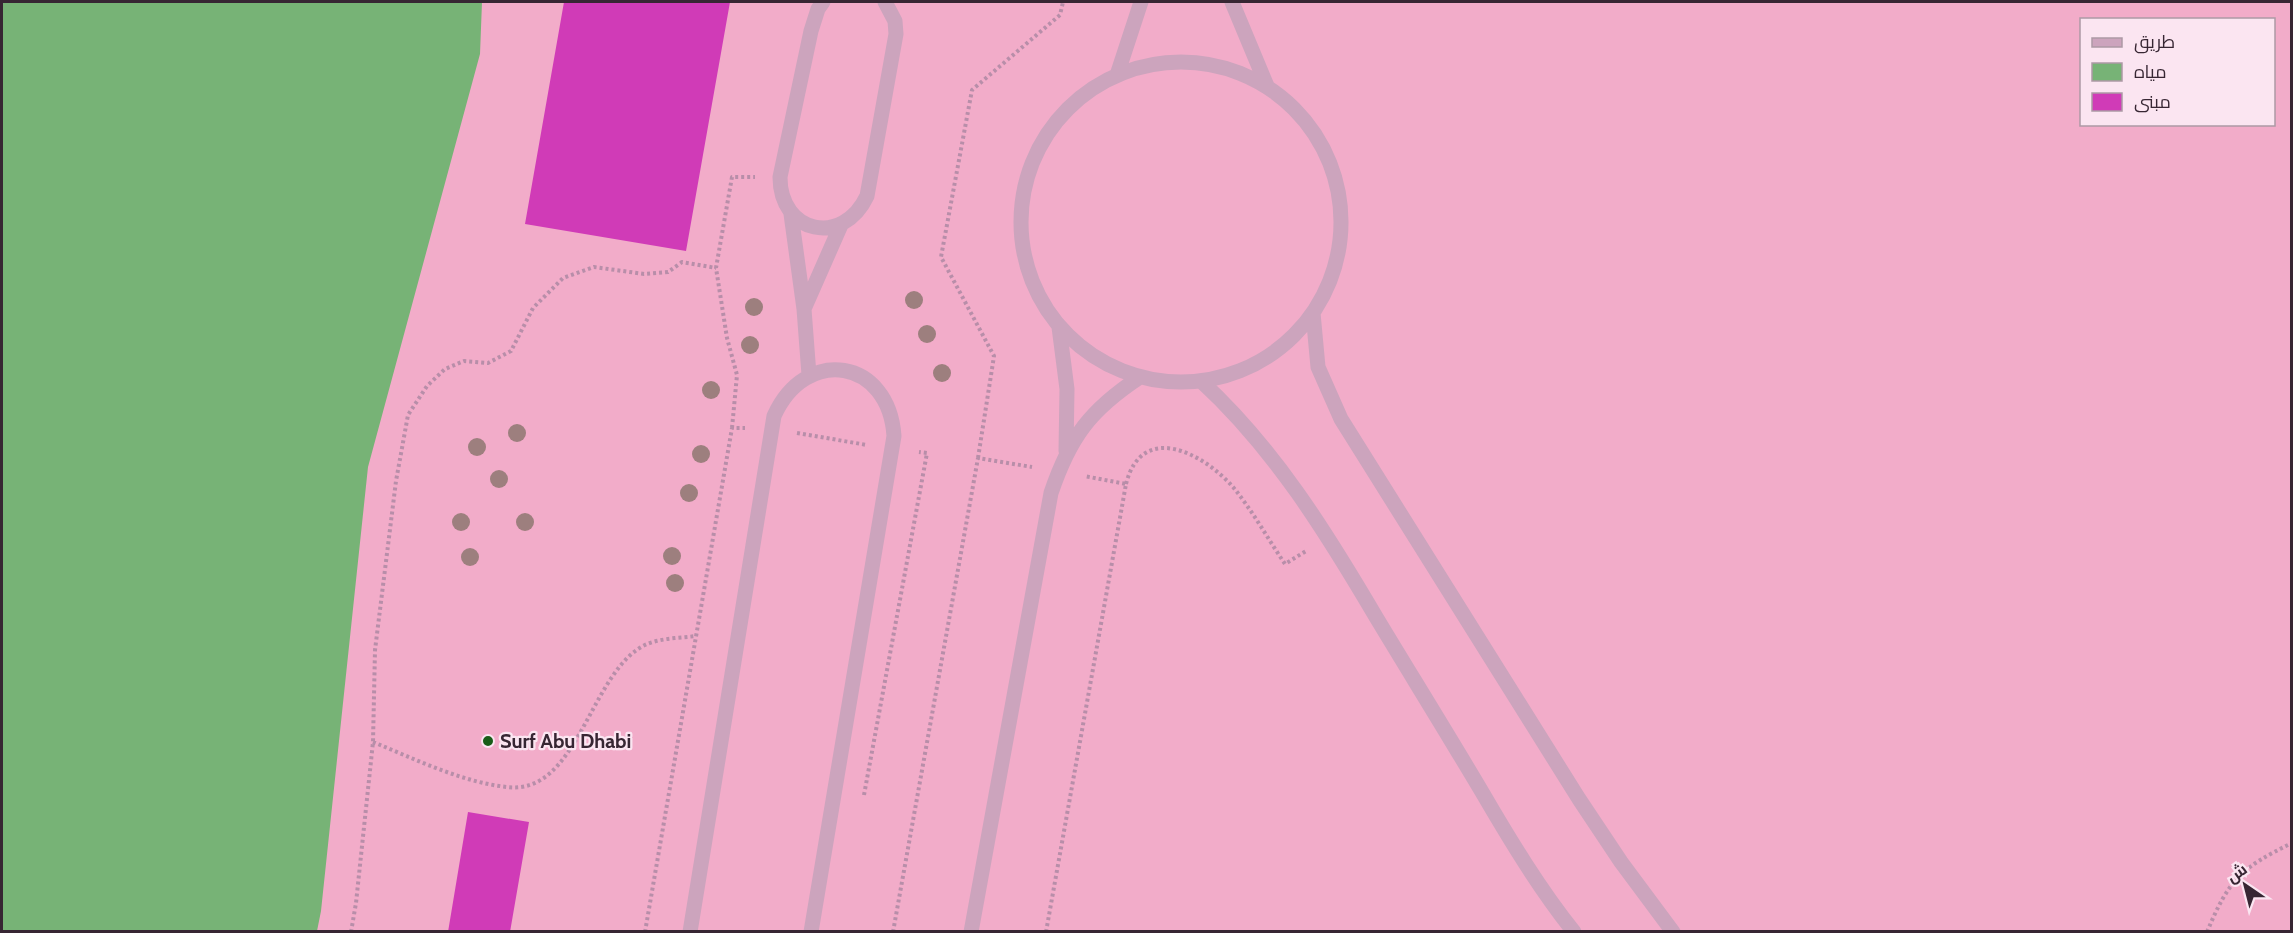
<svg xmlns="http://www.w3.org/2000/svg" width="2293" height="933" viewBox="0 0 2293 933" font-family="Cabin,Cairo,sans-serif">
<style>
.sand{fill:#f2acc9;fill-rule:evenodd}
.water{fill:#77b376}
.building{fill:#d03bb7}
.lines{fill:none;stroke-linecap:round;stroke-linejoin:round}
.path{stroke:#b88ea9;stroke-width:4;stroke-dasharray:3 3;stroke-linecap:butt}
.minor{stroke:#cca4bd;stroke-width:15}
.tree{fill:#9d7f7e}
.poi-dot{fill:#195c18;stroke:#fbe5f1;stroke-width:2}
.labels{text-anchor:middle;stroke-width:4.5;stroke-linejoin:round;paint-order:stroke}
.poi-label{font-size:20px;font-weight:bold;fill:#372633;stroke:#fbe5f1;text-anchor:start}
</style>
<rect width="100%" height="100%" fill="#f3d9e7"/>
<!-- sand -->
<path class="sand" d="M2 2H2291V931H2ZM2082 20H2274V124H2082Z"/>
<!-- water -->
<path class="water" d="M2 2H482L480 54 368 467 321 911 317 931H2Z"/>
<!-- building -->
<path class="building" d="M564 2H730L686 251 525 224Z
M468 812 529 822 510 932H448Z"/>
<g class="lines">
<!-- path -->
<path class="path" d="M732 428 737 375 727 338 716 268 732 177H755
M797 433 867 445
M978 458 994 356 941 257 972 90 1060 15 1063 2
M1126 484C1142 421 1203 453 1233 487 1252 510 1268 539 1285 564L1306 551
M373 742C415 759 461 782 507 787 579 796 590 669 647 644 662 638 680 638 696 636
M864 795 927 453 919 452
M351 932 356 903 373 742 375 650 396 481 408 415 427 386 445 369 464 361 488 363 511 351 533 308 563 278 594 267 644 274 668 272 682 262 716 268
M645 932 732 428H745
M893 932 978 458 1032 467
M1046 932 1126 484 1084 476
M2207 932C2229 879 2241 868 2292 843"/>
<!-- minor -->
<path class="minor" d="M823 2 818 9 811 31 780 177C780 234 843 247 867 196L896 34 895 21 885 2
M1232 2 1267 86
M1021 222a160 160 0 1 1 320 0a160 160 0 1 1-320 0Z
M1117 75 1141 2
M791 214 804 309 809 375
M804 309 841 225
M1313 313 1318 367 1341 419 1579 799 1621 862 1673 932
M1059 327 1067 389 1066 451
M1201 381C1274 448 1326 532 1376 617 1411 675 1447 733 1482 792 1510 840 1539 888 1574 932
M690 932 774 416C806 345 889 359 894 436L811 932
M971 932 1051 493C1070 437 1090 410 1140 377"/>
</g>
<!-- trees -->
<g class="tree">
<circle cx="914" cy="300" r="9"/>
<circle cx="754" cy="307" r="9"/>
<circle cx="927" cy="334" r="9"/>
<circle cx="750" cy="345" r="9"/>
<circle cx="942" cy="373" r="9"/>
<circle cx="711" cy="390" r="9"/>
<circle cx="517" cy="433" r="9"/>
<circle cx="477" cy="447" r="9"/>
<circle cx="701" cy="454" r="9"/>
<circle cx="499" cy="479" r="9"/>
<circle cx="689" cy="493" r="9"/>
<circle cx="461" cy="522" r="9"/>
<circle cx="525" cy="522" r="9"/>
<circle cx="672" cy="556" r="9"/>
<circle cx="470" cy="557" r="9"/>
<circle cx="675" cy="583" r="9"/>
</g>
<!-- markers -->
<circle class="poi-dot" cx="488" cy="741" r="6"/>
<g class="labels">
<!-- poi labels -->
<g class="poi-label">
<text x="500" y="748">Surf Abu Dhabi</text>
</g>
</g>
<!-- border -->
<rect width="2293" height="933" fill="none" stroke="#372633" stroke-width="6"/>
<!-- legend -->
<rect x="2080" y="18" width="195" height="108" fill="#fbe5f1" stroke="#ad99a5" stroke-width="1.5"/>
<rect x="2092" y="38" width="30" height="9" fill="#cca4bd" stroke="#ad99a5" stroke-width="1.5"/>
<text x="2134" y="48" font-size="18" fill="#372633">طريق</text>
<rect x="2092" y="63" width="30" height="18" fill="#77b376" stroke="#ad99a5" stroke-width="1.5"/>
<text x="2134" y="78" font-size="18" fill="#372633">مياه</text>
<rect x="2092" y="93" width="30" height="18" fill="#d03bb7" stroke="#ad99a5" stroke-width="1.5"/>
<text x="2134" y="108" font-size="18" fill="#372633">مبنى</text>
<!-- north arrow -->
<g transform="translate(2245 885) rotate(325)" stroke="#fbe5f1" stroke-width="4.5" paint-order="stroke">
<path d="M0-4.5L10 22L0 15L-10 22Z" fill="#372633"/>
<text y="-9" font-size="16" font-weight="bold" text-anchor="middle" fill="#372633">ش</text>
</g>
</svg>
